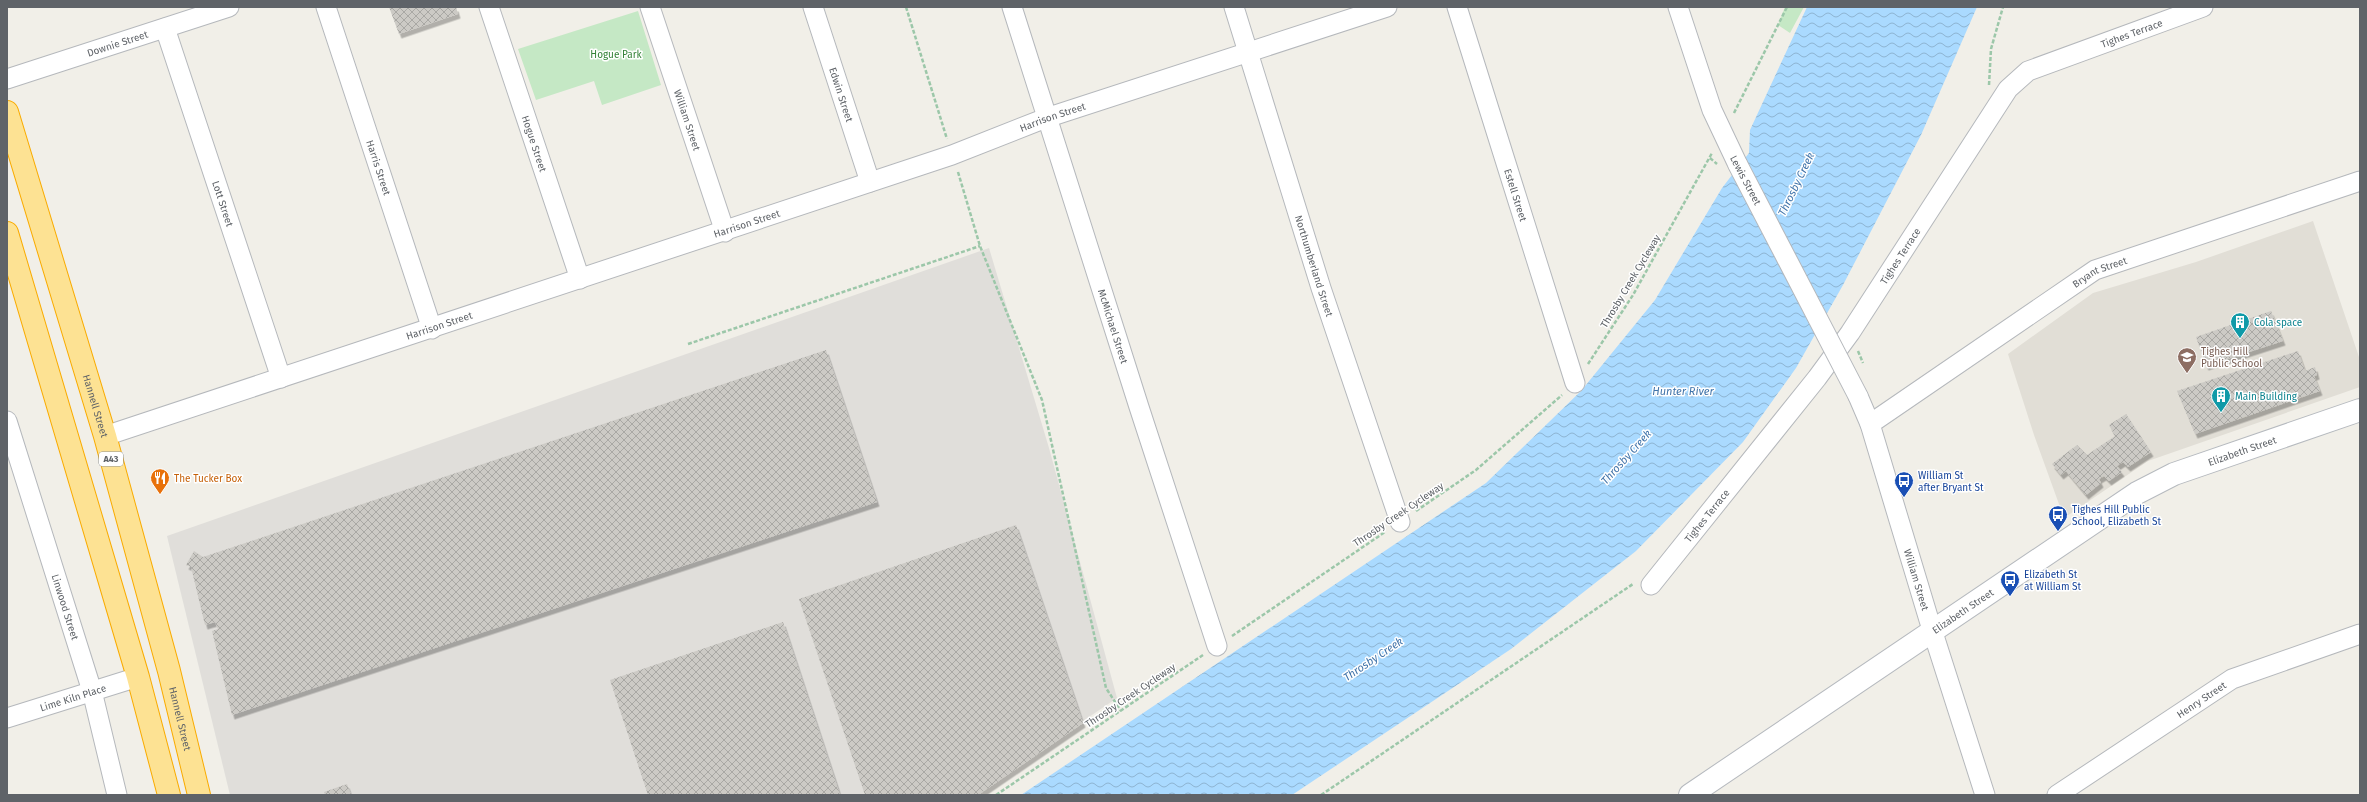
<svg xmlns="http://www.w3.org/2000/svg" width="2367" height="802" viewBox="0 0 2367 802" font-family="'Fira Sans',sans-serif">
<style>
.industrial{fill:#e0deda}
.education{fill:#e1ded6}
.green{fill:#c5e8c5}
.water{fill:url(#water-waves)}
.building{fill:url(#building-cross-hatch);filter:url(#shadow)}
.lines{fill:none;stroke-linecap:round;stroke-linejoin:round}
.street-casing{stroke:#b5b8bc;stroke-width:21}
.secondary-casing{stroke:#b6babf;stroke-width:24}
.highway-casing{stroke:#f9ab00;stroke-width:24}
.path{stroke:#9cc7a9;stroke-width:2.5;stroke-dasharray:4 2;stroke-linecap:butt}
.street{stroke:#fff;stroke-width:19}
.secondary{stroke:#fff;stroke-width:22}
.highway{stroke:#fde293;stroke-width:22}
.street-bridge-casing{stroke:#b5b8bc;stroke-width:21;stroke-linecap:butt}
.street-bridge{stroke:#fff;stroke-width:19}
.labels{text-anchor:middle;stroke-width:3;stroke-linejoin:round;paint-order:stroke}
.shield{fill:#fff;stroke:#8f9295;stroke-width:1}
.shield-label{font-size:9px;font-weight:bold;fill:#5f6368}
.street-label{font-size:10px;fill:#5f6368;stroke:#fff}
.park-label{font-size:10px;fill:#348238;stroke:#fff}
.culture-label{font-size:10px;fill:#0d838f;stroke:#fff;text-anchor:start}
.education-label{font-size:10px;fill:#785e54;stroke:#fff;text-anchor:start}
.transit-label{font-size:10px;fill:#164399;stroke:#fff;text-anchor:start}
.food-label{font-size:10px;fill:#c56008;stroke:#fff;text-anchor:start}
.water-label{font-size:11px;font-style:italic;fill:#4174aa;stroke:#fff}
</style>
<defs>
<pattern id="water-waves" width="16" height="10" patternUnits="userSpaceOnUse"><rect width="16" height="10" fill="#aadaff"/><path d="M0 5q4-4 8 0t8 0" fill="none" stroke="#8eb4d2"/></pattern>
<pattern id="building-cross-hatch" width="8" height="8" patternUnits="userSpaceOnUse"><rect width="8" height="8" fill="#cccac5"/><path d="M0 0l8 8M0 8l8-8" fill="none" stroke="#a9a8a4"/></pattern>
<filter id="shadow"><feDropShadow dx="2.5" dy="4.5" stdDeviation="0" flood-color="#0004"/></filter>
</defs>
<rect width="100%" height="100%" fill="#f1efe8"/>
<!-- industrial -->
<path class="industrial" d="M989 248 1049 448 1117 698 974 795H230L167 536Z"/>
<!-- education -->
<path class="education" d="M2313 221 2360 360V387L2148 461 2064 518 2034 435 2008 354 2093 293 2196 262Z"/>
<!-- green -->
<path class="green" d="M1785 7H1804L1790 33 1778 25Z
M638 11 661 85 602 105 594 81 536 100 518 49Z"/>
<!-- water -->
<path class="water" d="M1807 7H1977L1921 135 1843 285 1796 368 1743 442 1636 551 1511 649 1292 795H1021L1486 483 1581 391 1655 300 1722 188 1749 153 1750 130Z"/>
<!-- building -->
<path class="building" d="M389 7H456L458 14 399 34Z
M2271 311 2283 341 2206 366 2196 337Z
M826 350 877 502 232 715 212 631 218 629 215 622 205 625 191 567 186 565 194 551 203 557Z
M2298 351 2305 371 2315 367 2317 375 2314 376 2320 391 2195 434 2177 391Z
M2126 414 2151 452 2128 467 2123 462 2117 466 2122 472 2109 481 2104 476 2099 479 2101 483 2086 495 2066 471 2061 475 2052 464 2077 445 2087 455 2115 436 2109 425Z
M1016 525 1083 723 978 795H865L799 599Z
M783 622 840 795H648L610 680Z
M347 784 351 795H325L324 792Z"/>
<g class="lines">
<!-- street casing -->
<g class="street-casing">
<g id="street">
<path id="s1" d="M326 7 432 329"/>
<path id="s2" d="M489 7 580 279"/>
<path id="s3" d="M650 7 725 232"/>
<path id="s4" d="M813 7 870 182"/>
<path id="s5" d="M1012 7 1139 407 1217 646"/>
<path id="s6" d="M1234 7 1321 288 1400 522"/>
<path id="s7" d="M1457 7 1575 383"/>
<path d="M1678 7 1712 110 1738 165"/>
<path id="s8" d="M165 28 281 378"/>
<path id="s9" d="M7 79 229 7"/>
<path id="s10" d="M1858 396 1870 424 1929 620 1985 795"/>
<path id="s11" d="M7 421 92 691 117 795"/>
<path id="s12" d="M1870 424 2095 270 2360 181"/>
<path id="s13" d="M105 436 952 155 1046 118 1387 7"/>
<path id="s14" d="M1651 585 1817 378 1850 333 2008 89 2028 71 2203 7"/>
<path id="s15" d="M7 718 138 677"/>
<path id="s16" d="M2057 795 2232 679 2360 634"/>
</g>
</g>
<!-- secondary casing -->
<g class="secondary-casing">
<g id="secondary">
<path id="s17" d="M1690 795 2137 493 2174 474 2360 410"/>
</g>
</g>
<!-- highway casing -->
<g class="highway-casing">
<g id="highway">
<path id="s18" d="M7 112 105 436 169 671 199 795"/>
<path d="M7 233 138 677 169 795"/>
</g>
</g>
<!-- path -->
<path class="path" d="M906 7 947 139
M1989 85 1991 49 2003 7
M1734 113 1787 7
M1710 158 1717 164
M958 172 980 246 1042 400 1106 688 1121 711
M688 344 980 246
M1858 351 1863 363
M1588 364 1633 295 1712 153
M1416 511 1476 470 1562 395
M1232 636 1385 532
M996 795 1203 655
M1321 795 1633 584"/>
<!-- street -->
<use href="#street" class="street"/>
<!-- secondary -->
<use href="#secondary" class="secondary"/>
<!-- highway -->
<use href="#highway" class="highway"/>
<!-- street-bridge casing -->
<g class="street-bridge-casing">
<path id="street-bridge" d="M1738 165 1858 396"/>
</g>
<!-- street-bridge -->
<use href="#street-bridge" class="street-bridge"/>
</g>
<!-- icons -->
<defs>
<g id="building-pin" transform="scale(1)"><path d="M0 17L-7.5 6A9.5 9.5 0 1 1 7.5 6Z" fill="#0f9aa8" stroke="#fff"/><path d="M-4-6H4V6H1V3H-1V6H-4ZM-2.5-4.3h1.7v1.8h-1.7ZM.8-4.3h1.7v1.8H.8ZM-2.5-1h1.7V.8h-1.7ZM.8-1h1.7V.8H.8Z" fill="#fff"/></g>
<g id="school-pin" transform="scale(1)"><path d="M0 17L-7.5 6A9.5 9.5 0 1 1 7.5 6Z" fill="#8d6e63" stroke="#fff"/><path d="M0-5L7-2L0 1L-7-2ZM-4 1L0 2.5L4 1V4Q0 6-4 4Z" fill="#fff"/></g>
<g id="restaurant-pin" transform="scale(1)"><path d="M0 17L-7.5 6A9.5 9.5 0 1 1 7.5 6Z" fill="#e8710a" stroke="#fff"/><path d="M-5-6h1v4h1v-4h1v4h1v-4h1v5L-1.5 .5V6h-2V.5L-5-1ZM5-6V6H3V1.5H1.5Q1.5-4 5-6Z" fill="#fff"/></g>
<g id="bus-pin" transform="scale(1)"><path d="M0 17L-7.5 6A9.5 9.5 0 1 1 7.5 6Z" fill="#1a4fb4" stroke="#fff"/><path d="M-5-6H5V4H4V6H2V4H-2V6H-4V4H-5ZM-3.5-4V0h7V-4ZM-3.5 1.2v1.5H-2V1.2ZM2 1.2v1.5H3.5V1.2Z" fill="#fff"/></g>
</defs>
<g fill-rule="evenodd">
<use href="#building-pin" x="2240" y="322"/>
<use href="#school-pin" x="2187" y="357"/>
<use href="#building-pin" x="2221" y="396"/>
<use href="#restaurant-pin" x="160" y="478"/>
<use href="#bus-pin" x="1904" y="481"/>
<use href="#bus-pin" x="2058" y="515"/>
<use href="#bus-pin" x="2010" y="580"/>
</g>
<g class="labels">
<!-- shield labels -->
<rect class="shield" x="99" y="452" width="24" height="14" rx="3"/>
<g class="shield-label">
<text x="111" y="462">A43</text>
</g>
<!-- street labels -->
<g class="street-label">
<text dy="4" stroke="none"><textPath href="#s14" startOffset="749">Tighes Terrace</textPath></text>
<text dy="4" stroke="none"><textPath href="#s9" startOffset="116">Downie Street</textPath></text>
<text dy="4" stroke="none"><textPath href="#s4" startOffset="92">Edwin Street</textPath></text>
<text dy="4" stroke="none"><textPath href="#s13" startOffset="1000">Harrison Street</textPath></text>
<text dy="4" stroke="none"><textPath href="#s3" startOffset="119">William Street</textPath></text>
<text dy="4" stroke="none"><textPath href="#s2" startOffset="144">Hogue Street</textPath></text>
<text dy="4" stroke="none"><textPath href="#s1" startOffset="169">Harris Street</textPath></text>
<text transform="translate(1746 180) rotate(62)" y="4">Lewis Street</text>
<text dy="4" stroke="none"><textPath href="#s7" startOffset="197">Estell Street</textPath></text>
<text dy="4" stroke="none"><textPath href="#s8" startOffset="185">Lott Street</textPath></text>
<text dy="4" stroke="none"><textPath href="#s13" startOffset="676">Harrison Street</textPath></text>
<text dy="4" stroke="none"><textPath href="#s14" startOffset="413">Tighes Terrace</textPath></text>
<text dy="4" stroke="none"><textPath href="#s6" startOffset="271">Northumberland Street</textPath></text>
<text dy="4" stroke="none"><textPath href="#s12" startOffset="276">Bryant Street</textPath></text>
<text transform="translate(1630 281) rotate(-59)" y="4">Throsby Creek Cycleway</text>
<text dy="4" stroke="none"><textPath href="#s13" startOffset="352">Harrison Street</textPath></text>
<text dy="4" stroke="none"><textPath href="#s5" startOffset="335">McMichael Street</textPath></text>
<text dy="4" stroke="none"><textPath href="#s18" startOffset="307">Hannell Street</textPath></text>
<text dy="4" stroke="none"><textPath href="#s17" startOffset="653">Elizabeth Street</textPath></text>
<text transform="translate(1398 514) rotate(-34)" y="4">Throsby Creek Cycleway</text>
<text dy="4" stroke="none"><textPath href="#s14" startOffset="89">Tighes Terrace</textPath></text>
<text dy="4" stroke="none"><textPath href="#s10" startOffset="193">William Street</textPath></text>
<text dy="4" stroke="none"><textPath href="#s11" startOffset="195">Linwood Street</textPath></text>
<text dy="4" stroke="none"><textPath href="#s17" startOffset="329">Elizabeth Street</textPath></text>
<text transform="translate(1130 695) rotate(-34)" y="4">Throsby Creek Cycleway</text>
<text dy="4" stroke="none"><textPath href="#s15" startOffset="69">Lime Kiln Place</textPath></text>
<text dy="4" stroke="none"><textPath href="#s16" startOffset="173">Henry Street</textPath></text>
<text dy="4" stroke="none"><textPath href="#s18" startOffset="631">Hannell Street</textPath></text>
</g>
<!-- park labels -->
<g class="park-label">
<text x="616" y="58">Hogue Park</text>
</g>
<!-- culture labels -->
<g class="culture-label">
<text x="2254" y="326">Cola space</text>
<text x="2235" y="400">Main Building</text>
</g>
<!-- education labels -->
<g class="education-label">
<text x="2201" y="355">Tighes Hill<tspan x="2201" dy="12">Public School</tspan></text>
</g>
<!-- transit labels -->
<g class="transit-label">
<text x="1918" y="479">William St<tspan x="1918" dy="12">after Bryant St</tspan></text>
<text x="2072" y="513">Tighes Hill Public<tspan x="2072" dy="12">School, Elizabeth St</tspan></text>
<text x="2024" y="578">Elizabeth St<tspan x="2024" dy="12">at William St</tspan></text>
</g>
<!-- food labels -->
<g class="food-label">
<text x="174" y="482">The Tucker Box</text>
</g>
<!-- water labels -->
<g class="water-label">
<text transform="translate(1796 184) rotate(-64)" y="4">Throsby Creek</text>
<text x="1683" y="395">Hunter River</text>
<text transform="translate(1626 457) rotate(-48)" y="4">Throsby Creek</text>
<text transform="translate(1373 659) rotate(-34)" y="4">Throsby Creek</text>
</g>
</g>
<!-- border -->
<rect width="2367" height="802" fill="none" stroke="#5f6368" stroke-width="16"/>
</svg>
